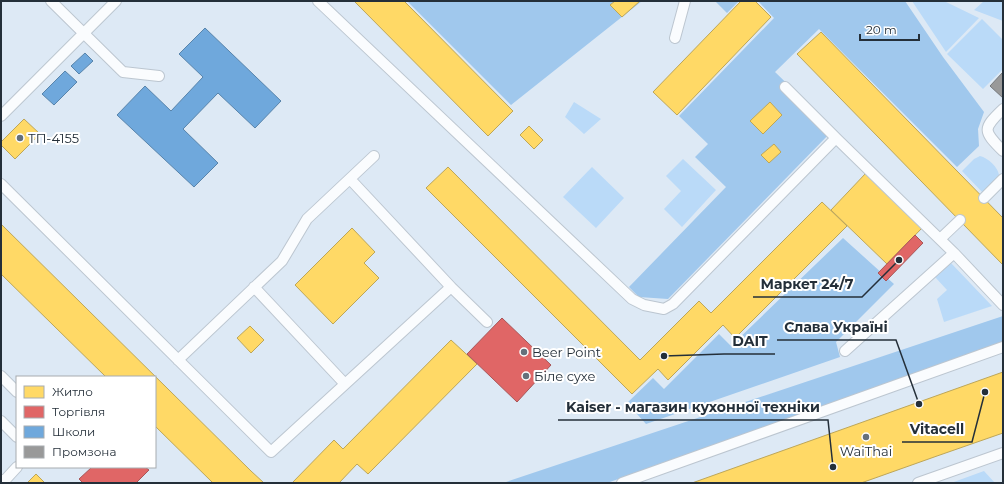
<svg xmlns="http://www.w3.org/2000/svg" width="1004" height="484" viewBox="0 0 1004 484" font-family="Montserrat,sans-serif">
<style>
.green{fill:#badaf8}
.forest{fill:#a0c8ed}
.homes{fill:#ffd966;stroke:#bda658}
.shops{fill:#e06666;stroke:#a85658}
.schools{fill:#6fa8dc;stroke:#5884ab}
.industry{fill:#999;stroke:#76797c}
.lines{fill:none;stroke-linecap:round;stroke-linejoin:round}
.service-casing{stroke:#bcc6d0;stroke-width:12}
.service{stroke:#fafcfe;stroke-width:10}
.poi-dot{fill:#65707b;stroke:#fff;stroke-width:1.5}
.labels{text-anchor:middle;stroke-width:4;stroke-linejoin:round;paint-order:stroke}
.poi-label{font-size:13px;fill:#242f39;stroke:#fff;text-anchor:start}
.leader{fill:none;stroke:#242f39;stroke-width:1.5}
.callout-dot{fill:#242f39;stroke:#fff;stroke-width:1.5}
.callout-label{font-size:14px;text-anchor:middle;font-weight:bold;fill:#242f39;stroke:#fff;stroke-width:4;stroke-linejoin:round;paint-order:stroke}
</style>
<rect width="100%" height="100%" fill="#dde9f5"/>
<!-- green -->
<path class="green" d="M912 1H944L979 18 946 52Z
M984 1H1003V21L974 10Z
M982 19 1003 40V69L983 89 947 54Z
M574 102 601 119 584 134 565 117Z
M980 156C988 158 998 167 999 175L983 193 962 171 974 159Z
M683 159 716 190 682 227 664 209 681 191 666 176Z
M592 167 624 198 596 228 563 197Z
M950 262 992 306 944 322 937 299 947 290 935 277Z
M984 471 995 483H951Z"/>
<!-- forest -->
<path class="forest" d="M407 1H642L511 105Z
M715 1H739L727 13Z
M758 1H905L943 57 984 112 978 129 979 146 957 167 819 29 775 72 834 129 668 299 639 297 629 287 726 187 695 157 708 144 679 116 774 18Z
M843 238 894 284 836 342 840 357 646 424 627 403 653 378 664 389 719 334 731 346Z
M1003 316V343L607 483H503Z"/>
<!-- homes -->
<path class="homes" d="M354 1H404L513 111 488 136Z
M615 1H640L622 17 610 5Z
M741 1H755L771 17 677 115 653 92Z
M821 32 1003 218V265L797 54Z
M770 102 782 115 763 134 750 121Z
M24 119 40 134 15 159 1 145V142Z
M529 126 543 140 534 149 520 135Z
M774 144 781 152 769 163 761 155Z
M448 167 640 360 699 301 711 313 822 202 847 226 735 338 723 325 668 380 658 369 632 394 426 188Z
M866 173 923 227 887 264 831 210Z
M1 224 251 471 264 483H213L155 426V377H106L1 274Z
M352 228 375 252 364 263 379 278 333 324 295 285Z
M250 326 264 340 251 353 237 338Z
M451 340 477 364 368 474 357 464 339 483H292L334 440 343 449Z
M1003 372V433L937 456 861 483H692Z
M36 474 45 483H27Z"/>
<!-- shops -->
<path class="shops" d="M915 235 923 243 886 281 878 273Z
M502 318 551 365 517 402 467 354Z
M92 467H145L149 470 136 483H83L79 479Z"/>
<!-- schools -->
<path class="schools" d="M205 28 281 101 255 128 218 93 183 129 218 163 194 187 117 115 145 86 171 111 203 77 179 54Z
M85 53 93 61 79 74 71 66Z
M65 71 77 82 54 105 42 94Z"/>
<!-- industry -->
<path class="industry" d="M1003 72V98L990 86Z"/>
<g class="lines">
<!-- service casing -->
<g class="service-casing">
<path id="service" d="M51 1 123 72 159 76
M318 1 632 299 644 305 664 309 673 304 836 138 954 253 1003 305
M675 38 685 1
M785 87 836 138
M1003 109C982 129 983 131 1003 151
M1 116 116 1
M350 179 451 287
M1 184 271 452 451 287 487 322
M984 198 1003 179
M940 239 960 220
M254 287 345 384
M845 351 954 253
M178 360 282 261 307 219 374 156
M1 376 17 392
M1 421 17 437
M1 480H5L17 467
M622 483 1003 347
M918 483 1003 453"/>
</g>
<!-- service -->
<use href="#service" class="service"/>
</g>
<!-- markers -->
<g class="poi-dot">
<circle cx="20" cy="138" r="4"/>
<circle cx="524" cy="352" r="4"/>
<circle cx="526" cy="376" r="4"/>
<circle cx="866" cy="437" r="4"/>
</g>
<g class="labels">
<!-- poi labels -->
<g class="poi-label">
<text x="28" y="143">ТП-4155</text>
<text x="532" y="357">Beer Point</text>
<text x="534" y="381">Біле сухе</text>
<text x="866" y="456" text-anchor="middle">WaiThai</text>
</g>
</g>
<!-- callouts -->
<path class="leader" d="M899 260L862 297H753M919 404L896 340H777M664 356L724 354H775M833 467L828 420H558M985 392L972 442H902"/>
<g class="callout-dot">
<circle cx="899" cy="260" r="4"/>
<circle cx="919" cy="404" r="4"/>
<circle cx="664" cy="356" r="4"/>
<circle cx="833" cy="467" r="4"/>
<circle cx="985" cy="392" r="4"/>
</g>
<g class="callout-label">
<text x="807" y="289">Маркет 24/7</text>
<text x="836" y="332">Слава Україні</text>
<text x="750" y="346">DAIT</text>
<text x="693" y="412">Kaiser - магазин кухонної техніки</text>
<text x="937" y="434">Vitacell</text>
</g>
<!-- border -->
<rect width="1004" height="484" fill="none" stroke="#242f39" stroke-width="4"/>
<!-- legend -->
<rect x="16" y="376" width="140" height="92" fill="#ffffff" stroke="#a7acb0"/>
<rect x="24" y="386" width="20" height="12" fill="#ffd966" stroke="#a7acb0"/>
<text x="52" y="396" font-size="12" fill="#242f39">Житло</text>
<rect x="24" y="406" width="20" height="12" fill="#e06666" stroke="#a7acb0"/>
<text x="52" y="416" font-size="12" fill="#242f39">Торгівля</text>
<rect x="24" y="426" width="20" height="12" fill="#6fa8dc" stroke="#a7acb0"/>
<text x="52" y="436" font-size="12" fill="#242f39">Школи</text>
<rect x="24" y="446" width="20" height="12" fill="#999999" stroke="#a7acb0"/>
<text x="52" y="456" font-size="12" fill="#242f39">Промзона</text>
<!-- scale -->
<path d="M860 34v6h59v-6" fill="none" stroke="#242f39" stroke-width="2"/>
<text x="866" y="34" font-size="12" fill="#242f39" stroke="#ffffff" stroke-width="3" paint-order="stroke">20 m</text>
</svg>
